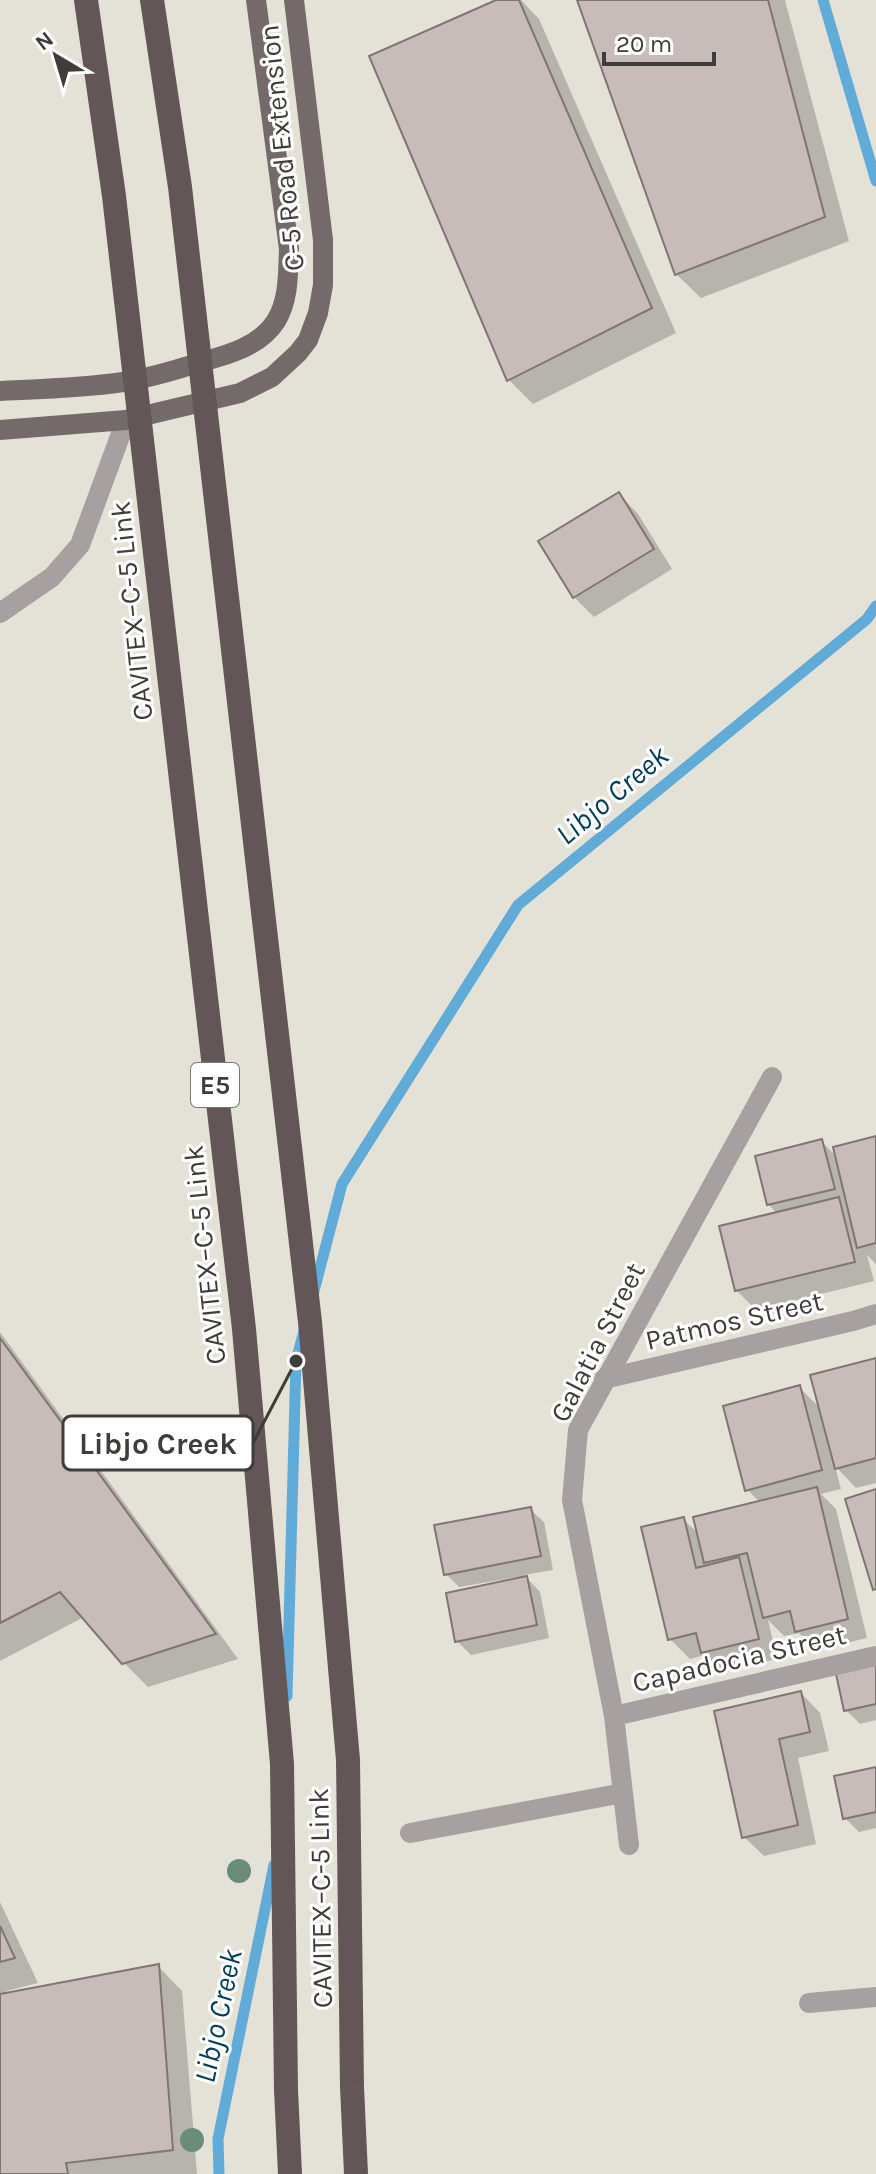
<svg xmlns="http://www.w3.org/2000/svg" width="876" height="2174" viewBox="0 0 876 2174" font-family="Karla,sans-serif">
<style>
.shadow{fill:#0003}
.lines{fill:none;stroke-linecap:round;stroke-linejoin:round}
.stream{stroke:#61abd8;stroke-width:11}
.building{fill:#c8bcba;stroke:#817574;stroke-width:2}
.minor{stroke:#a6a0a0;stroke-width:20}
.major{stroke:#746a6a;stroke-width:20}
.highway-bridge{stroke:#625756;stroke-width:24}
.tree{fill:#698d7a}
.labels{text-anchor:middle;stroke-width:6;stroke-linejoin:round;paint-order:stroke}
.shield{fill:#fff;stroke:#787774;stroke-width:2}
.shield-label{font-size:26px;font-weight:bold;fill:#3e3d39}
.street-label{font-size:28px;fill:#3e3d39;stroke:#fff}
.water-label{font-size:30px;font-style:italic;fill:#003d5b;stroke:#fff}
.leader{fill:none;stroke:#3e3d39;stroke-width:3}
.callout-dot{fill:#3e3d39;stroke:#fff;stroke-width:3}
.callout{fill:#fff;stroke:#3e3d39;stroke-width:3}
.callout-label{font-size:30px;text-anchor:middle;font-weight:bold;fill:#3e3d39}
</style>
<rect width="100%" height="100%" fill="#e4e2d7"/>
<!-- shadow -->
<path class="shadow" d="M501 0H521L539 19 676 333 533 404 509 380Z
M579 0H785L849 241 701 298 676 274Z
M619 494 638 514 672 569 594 617 574 597Z
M876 1138V1264L867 1255 874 1281 756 1310 736 1290 778 1214 768 1204 822 1142 837 1157Z
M0 1332 238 1659 148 1687 123 1662 84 1617 0 1661Z
M876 1360V1483L856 1488 835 1466 841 1489 821 1494 836 1509 867 1638 817 1650 799 1633 784 1636 768 1620 777 1659 722 1672 705 1655 690 1659 670 1639 683 1519 700 1535 760 1503 747 1489 799 1387 821 1409Z
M530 1509 544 1522 553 1570 524 1575 540 1592 549 1638 471 1655 457 1641 517 1580V1577L459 1587 446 1574Z
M876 1666V1720L860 1724 846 1710Z
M801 1693 820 1713 829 1751 798 1758 816 1844 764 1856 744 1837 716 1712Z
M876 1769V1828L859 1832 845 1818Z
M0 1902 38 1983 6 1991V1995L158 1966 182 1991 197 2174H0Z"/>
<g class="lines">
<!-- stream -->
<path class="stream" d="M823 0 876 181
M314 1291 342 1184 518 905 867 619 876 606
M287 1696 296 1361 304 1331
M219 2174 218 2139 274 1865"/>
</g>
<!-- building -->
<path class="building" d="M496 0H519L652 308 507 381 369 56Z
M577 0H768L825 217 675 275Z
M619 492 654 549 573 598 538 541Z
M876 1136V1243L857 1248 833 1147Z
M822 1139 835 1189 767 1205 755 1156Z
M839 1197 855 1262 735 1291 719 1226Z
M0 1338 216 1634 122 1664 60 1592 0 1623Z
M876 1358V1458L835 1469 810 1375Z
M800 1385 822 1470 745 1491 723 1406Z
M817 1487 848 1619 795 1632 790 1611 763 1618 747 1553 704 1563 693 1517Z
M876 1489V1589L873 1590 845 1499Z
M531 1507 541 1556 444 1575 434 1525Z
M684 1517 696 1568 739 1557 759 1639 701 1653 696 1633 668 1640 641 1527Z
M527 1576 537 1625 455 1642 446 1593Z
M876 1664V1704L844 1711 836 1674Z
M801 1691 810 1732 779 1739 798 1825 742 1838 714 1711Z
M876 1767V1812L843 1819 834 1776Z
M0 1926 15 1958 0 1962Z
M159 1964 173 2150 66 2163 68 2174H0V1994Z"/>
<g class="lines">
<!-- minor -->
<path class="minor" d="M0 613 52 577 80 545 126 420
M604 1379 853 1321 876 1314
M614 1716 876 1656
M410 1833 623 1793
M629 1845 614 1716 572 1500 578 1430 772 1077
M809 2003 876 1997"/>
<!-- major -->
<path class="major" d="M0 391C41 389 83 388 123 382 150 378 176 370 201 362 228 355 260 346 276 321 289 300 288 273 289 249L256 0
M0 430 126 420 240 393 272 377 298 353 308 340 318 313 323 285V240L294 0"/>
<!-- highway-bridge -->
<path class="highway-bridge" d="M86 0 114 196 244 1329 282 1764 286 2090 290 2174
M152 0 180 187 310 1322 348 1760 352 2087 356 2174"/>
</g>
<!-- trees -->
<g class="tree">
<circle cx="239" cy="1871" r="12"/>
<circle cx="192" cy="2140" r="12"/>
</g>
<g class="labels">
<!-- shield labels -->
<rect class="shield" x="191" y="1063" width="48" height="44" rx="6"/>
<g class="shield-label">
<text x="215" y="1094">E5</text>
</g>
<!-- street labels -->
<g class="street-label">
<text transform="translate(281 148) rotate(-96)" y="10">C-5 Road Extension</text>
<text transform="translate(131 611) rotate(-96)" y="10">CAVITEX–C-5 Link</text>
<text transform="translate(204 1255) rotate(-96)" y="10">CAVITEX–C-5 Link</text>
<text transform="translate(734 1320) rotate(-13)" y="10">Patmos Street</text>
<text transform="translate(597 1342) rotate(-63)" y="10">Galatia Street</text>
<text transform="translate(739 1658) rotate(-13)" y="10">Capadocia Street</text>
<text transform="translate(320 1898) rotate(-91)" y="10">CAVITEX–C-5 Link</text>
</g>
<!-- water labels -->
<g class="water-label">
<text transform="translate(612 795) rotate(-40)" y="10">Libjo Creek</text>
<text transform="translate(218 2016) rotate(-78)" y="10">Libjo Creek</text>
</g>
</g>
<!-- callouts -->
<path class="leader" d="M296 1361L253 1443"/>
<circle class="callout-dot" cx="296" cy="1361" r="8"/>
<rect class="callout" x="63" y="1416" width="190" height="54" rx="8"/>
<g class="callout-label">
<text x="158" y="1454">Libjo Creek</text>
</g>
<!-- north arrow -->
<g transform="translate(56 56) rotate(322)" stroke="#ffffff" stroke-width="6" paint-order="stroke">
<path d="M0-6L14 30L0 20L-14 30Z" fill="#3e3d39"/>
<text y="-12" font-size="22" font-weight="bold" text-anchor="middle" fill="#3e3d39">N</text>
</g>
<!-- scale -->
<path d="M604 52v12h110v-12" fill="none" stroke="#3e3d39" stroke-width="4"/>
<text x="616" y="52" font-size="24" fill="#3e3d39" stroke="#ffffff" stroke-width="6" paint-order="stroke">20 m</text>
</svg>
